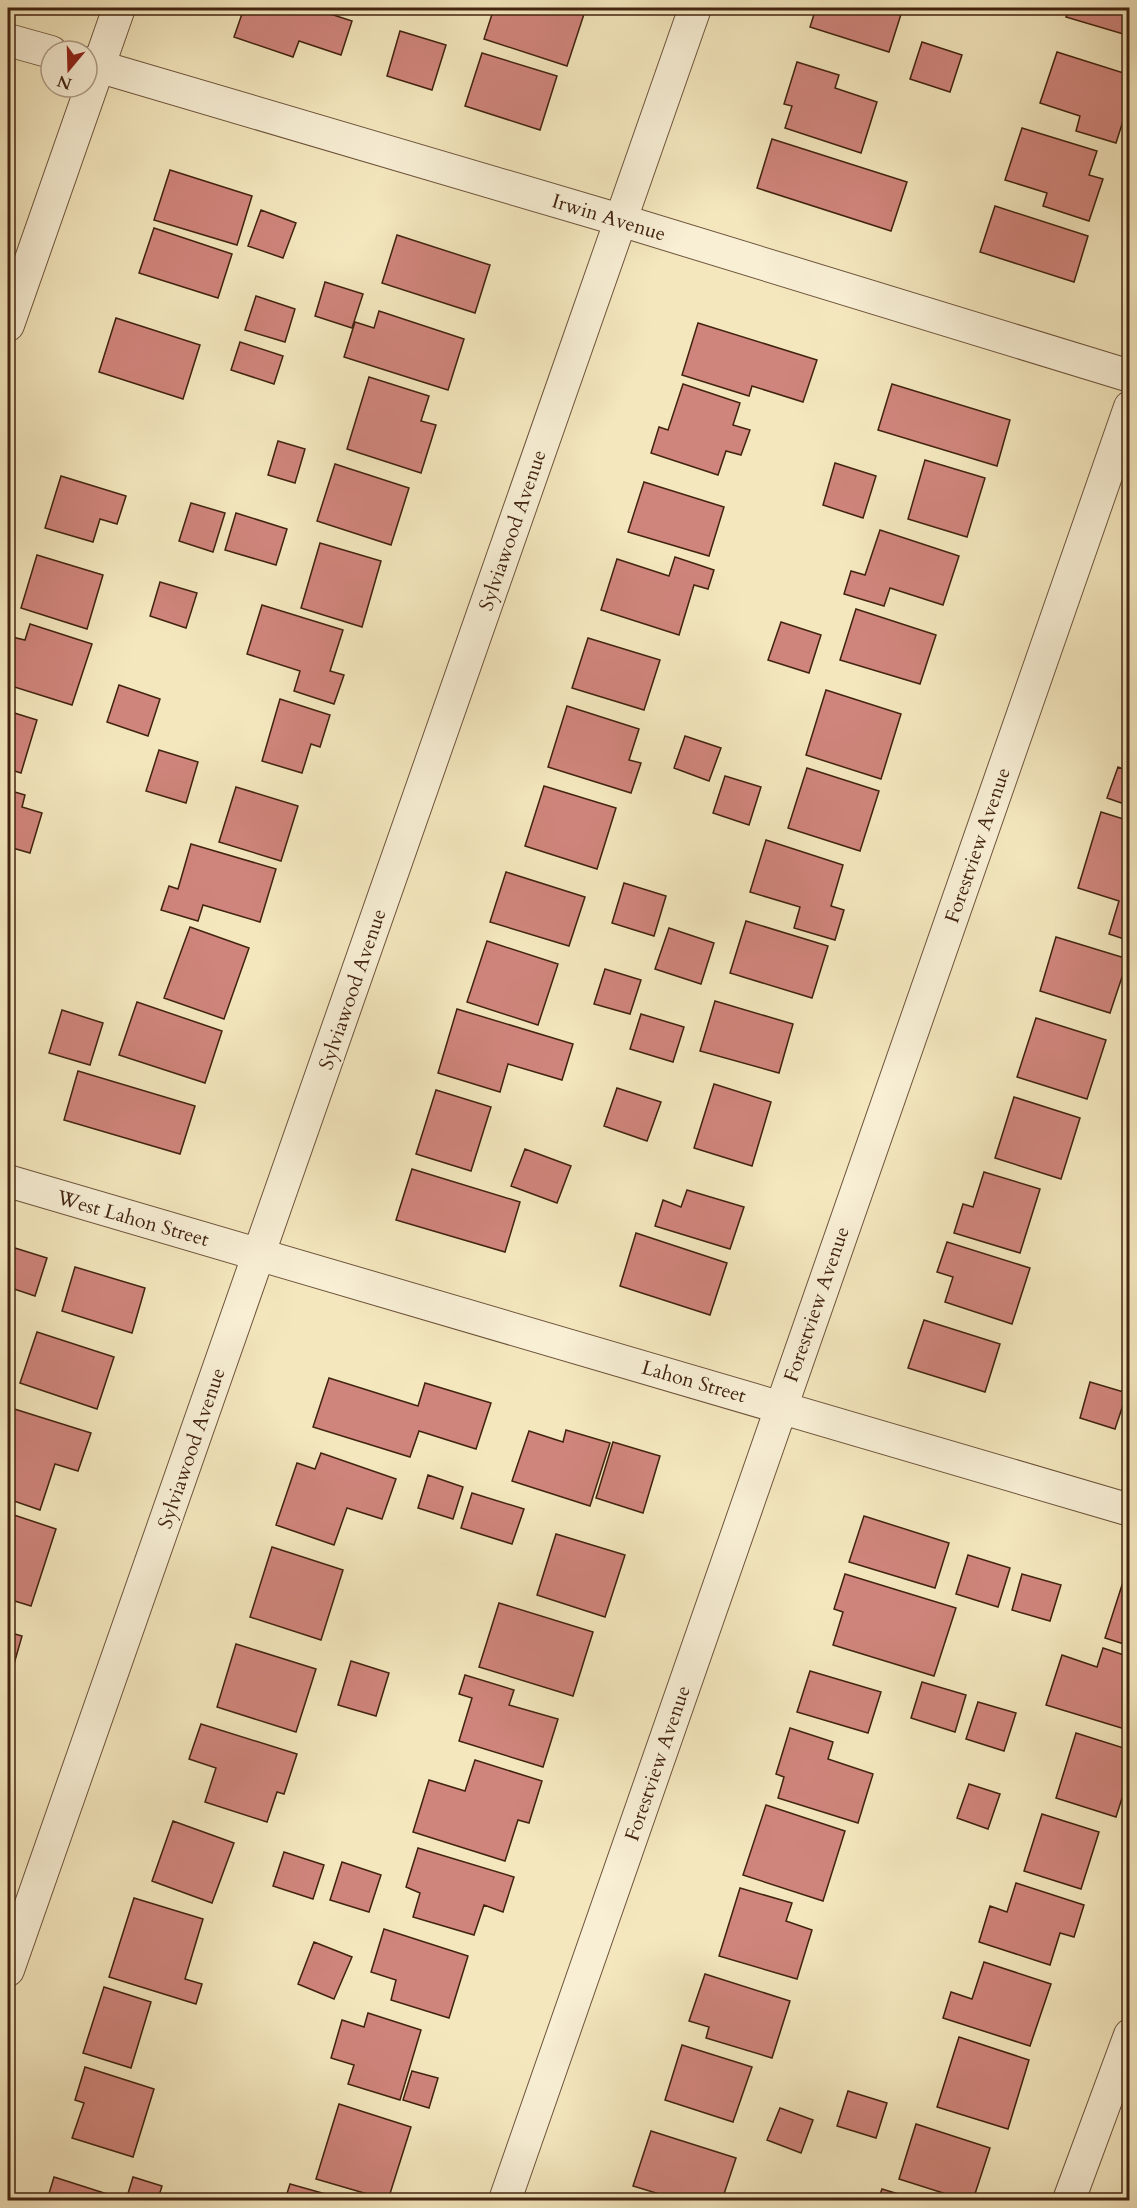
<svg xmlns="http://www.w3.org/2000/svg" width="1137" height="2208" viewBox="0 0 1137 2208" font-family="Cardo,serif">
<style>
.building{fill:#d0857c;stroke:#41230f;stroke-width:1.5}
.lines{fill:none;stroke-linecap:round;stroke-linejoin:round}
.street-casing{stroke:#6e543b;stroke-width:34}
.street{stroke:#f8efd5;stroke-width:32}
.labels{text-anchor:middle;stroke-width:4.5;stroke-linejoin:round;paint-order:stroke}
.street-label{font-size:20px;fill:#41230f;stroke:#f8efd5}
</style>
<rect width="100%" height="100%" fill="#f4e7be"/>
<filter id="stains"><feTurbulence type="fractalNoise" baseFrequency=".00333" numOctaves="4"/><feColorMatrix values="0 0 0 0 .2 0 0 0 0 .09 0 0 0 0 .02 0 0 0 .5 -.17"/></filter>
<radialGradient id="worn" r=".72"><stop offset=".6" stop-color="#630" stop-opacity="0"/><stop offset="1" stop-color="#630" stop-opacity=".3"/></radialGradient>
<!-- building -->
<path class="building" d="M244 8H312L352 21 341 55 299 41 293 57 234 37Z
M494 8H586L567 66 484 39Z
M816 8H903L889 52 810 27Z
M1069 8H1130V36L1066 17Z
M400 31 446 45 432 90 387 76Z
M922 42 962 55 950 92 910 79Z
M1057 52 1130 75V99L1116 143 1076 131 1080 116 1040 103Z
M482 53 557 76 540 130 465 106Z
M797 62 839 75 835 88 877 102 861 153 785 128 792 106 784 104Z
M1022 128 1097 151 1089 175 1103 179 1089 221 1043 206 1047 193 1005 180Z
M772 139 907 182 891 231 757 188Z
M170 170 252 196 237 245 154 220Z
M995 206 1088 236 1074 282 980 252Z
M261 210 296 223 283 258 248 246Z
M154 228 232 254 218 298 139 273Z
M397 235 490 265 475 313 382 283Z
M325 282 363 294 352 328 315 316Z
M256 296 295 309 285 342 245 330Z
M379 311 464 339 448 390 344 357 355 322 374 328Z
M116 318 200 345 183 399 99 372Z
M698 323 817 360 803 402 752 386 749 396 682 375Z
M240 342 283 356 274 384 231 370Z
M369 377 429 396 421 421 436 425 421 473 347 449Z
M683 384 740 403 733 425 750 430 741 455 726 451 718 475 651 453 659 427 668 430Z
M892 384 1010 420 997 466 878 430Z
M278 441 305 449 295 483 268 475Z
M925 460 985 478 967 537 908 519Z
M835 463 876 476 863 518 823 505Z
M335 464 409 488 391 545 317 521Z
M61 476 126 496 117 524 100 519 93 542 45 528Z
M644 482 724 507 709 556 628 532Z
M191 503 225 513 213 552 179 541Z
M236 513 287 529 276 565 225 550Z
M880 530 959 556 943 605 890 588 884 606 844 594 851 571 865 575Z
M320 543 381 561 362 627 301 608Z
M37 555 103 575 87 629 21 608Z
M675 557 714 570 708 589 694 585 679 635 601 610 617 559 669 576Z
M160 582 197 593 186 628 150 616Z
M262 605 343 630 330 671 344 675 334 704 294 691 300 671 247 654Z
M856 609 936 635 920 684 840 660Z
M781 622 821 635 809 673 768 660Z
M30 624 92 644 72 705 8 685V651L12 637 25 640Z
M588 638 660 660 644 710 572 688Z
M119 685 160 699 148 736 107 722Z
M826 690 901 714 881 779 806 755Z
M280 699 330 715 320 747 311 744 302 773 262 761Z
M567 706 639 729 629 760 641 763 631 793 548 767Z
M8 711 37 720 21 773 8 769Z
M685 736 721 748 709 781 674 768Z
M159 750 198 762 186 803 146 791Z
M1130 759V806L1107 798 1118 767 1126 770Z
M807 768 879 791 860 851 788 828Z
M725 776 761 787 749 825 713 813Z
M544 786 616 808 597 869 525 846Z
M236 787 298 806 281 861 219 842Z
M8 790 25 795 22 807 42 813 30 853 9 847 8 853Z
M1101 812 1130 821V941L1109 934 1119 901 1078 888Z
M766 840 843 865 831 906 844 910 835 940 794 928 800 907 750 892Z
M191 844 276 869 260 922 203 905 198 921 161 910 169 886 178 889Z
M506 872 585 897 569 946 490 922Z
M624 883 666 896 654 936 612 923Z
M746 921 828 946 812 998 730 973Z
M190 927 249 948 224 1019 164 998Z
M669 928 714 943 701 984 655 969Z
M1056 937 1128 959 1110 1013 1040 991Z
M487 941 558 964 538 1025 467 1002Z
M605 969 641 980 630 1014 594 1004Z
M715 1001 793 1024 779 1073 700 1051Z
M137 1002 222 1031 205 1083 119 1055Z
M457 1009 573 1044 562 1080 508 1064 500 1092 438 1073Z
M62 1010 103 1023 90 1065 49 1053Z
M641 1014 684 1027 673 1062 630 1049Z
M1036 1018 1106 1040 1087 1099 1017 1077Z
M78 1071 195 1106 180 1154 64 1120Z
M714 1084 771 1102 752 1166 694 1148Z
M617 1088 661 1102 647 1141 604 1126Z
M436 1090 491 1107 471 1171 416 1154Z
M1014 1097 1080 1118 1061 1179 995 1158Z
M525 1149 571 1166 557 1203 511 1186Z
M412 1169 520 1202 505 1252 396 1220Z
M984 1172 1040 1189 1020 1253 954 1233 963 1204 973 1207Z
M687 1190 744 1207 730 1249 655 1226 663 1200 681 1207Z
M636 1233 727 1263 710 1315 620 1286Z
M947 1242 1030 1268 1012 1324 945 1302 953 1277 937 1272Z
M15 1248 47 1258 35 1296 8 1287V1272Z
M75 1267 145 1288 132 1333 62 1311Z
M924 1320 1000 1344 985 1392 908 1368Z
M37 1332 114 1357 97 1409 20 1383Z
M329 1378 418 1406 425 1383 491 1403 476 1449 419 1431 410 1457 313 1427Z
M1090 1382 1127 1393 1115 1429 1080 1418Z
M8 1407 91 1433 78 1471 55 1464 40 1510 8 1499Z
M566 1430 610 1443 590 1506 512 1481 529 1431 563 1442Z
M613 1442 660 1456 643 1513 596 1498Z
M321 1453 396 1479 382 1519 347 1508 334 1545 276 1525 297 1463 315 1469Z
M428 1475 463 1487 453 1519 418 1508Z
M472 1493 524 1509 512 1544 461 1528Z
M8 1513 56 1529 31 1606 8 1599Z
M864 1516 949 1543 935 1588 849 1562Z
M556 1534 625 1555 605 1617 537 1595Z
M272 1547 343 1570 321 1640 250 1617Z
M968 1555 1010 1568 998 1607 956 1594Z
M845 1574 956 1608 934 1676 833 1645 843 1612 834 1609Z
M1022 1574 1061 1585 1050 1621 1012 1610Z
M1123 1582 1130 1584V1646L1105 1638Z
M499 1603 593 1632 573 1696 479 1667Z
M8 1632 22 1636 8 1685Z
M236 1644 316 1669 296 1732 217 1707Z
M1103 1648 1130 1657 1128 1730 1046 1705 1062 1655 1097 1667Z
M351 1661 389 1673 376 1716 338 1705Z
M810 1671 881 1692 868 1733 797 1712Z
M465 1675 514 1690 509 1705 558 1719 543 1767 459 1741 472 1698 459 1694Z
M922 1682 966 1695 955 1732 911 1718Z
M978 1702 1016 1713 1004 1751 966 1739Z
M201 1724 297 1754 284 1794 277 1792 267 1822 205 1802 216 1768 189 1759Z
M790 1728 833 1742 828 1759 873 1774 858 1823 778 1798 784 1777 776 1774Z
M1076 1733 1130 1750V1773L1116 1817 1056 1798Z
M475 1760 542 1781 529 1823 518 1820 505 1861 413 1832 429 1780 465 1791Z
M969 1784 1000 1794 988 1829 957 1818Z
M766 1805 845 1831 823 1901 743 1875Z
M1042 1814 1099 1832 1081 1889 1024 1871Z
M173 1821 234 1843 212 1903 152 1881Z
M418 1848 514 1877 503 1912 484 1905 474 1935 413 1917 420 1893 406 1887Z
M284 1852 324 1865 313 1899 273 1886Z
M342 1862 381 1875 369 1912 330 1900Z
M1016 1883 1084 1905 1074 1937 1060 1933 1050 1965 979 1942 990 1906 1007 1912Z
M740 1888 792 1903 786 1921 812 1930 797 1979 719 1956Z
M134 1898 203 1919 185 1979 202 1984 196 2004 109 1977Z
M384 1929 468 1956 449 2018 391 2000 396 1980 371 1972Z
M314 1942 352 1957 334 1999 298 1984Z
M984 1962 1051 1984 1030 2046 943 2018 951 1992 972 1999Z
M705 1974 790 2001 772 2058 706 2038 709 2027 689 2021Z
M104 1987 151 2002 131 2068 83 2053Z
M368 2013 421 2030 400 2100 348 2084 354 2065 331 2058 342 2020 364 2027Z
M959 2037 1029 2060 1008 2129 937 2107Z
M682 2045 752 2067 733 2122 665 2100Z
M85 2067 154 2089 133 2157 72 2138 84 2103 75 2100Z
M412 2071 438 2078 429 2108 403 2100Z
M848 2091 887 2103 876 2138 837 2126Z
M339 2104 411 2127 388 2200 316 2179Z
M780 2108 813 2120 801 2153 767 2140Z
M916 2124 990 2148 973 2200H965L899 2179Z
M651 2131 736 2158 722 2200H679L633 2186Z
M54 2177 126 2200 133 2177 162 2186 158 2199 165 2200H47Z
M290 2184 347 2200H285Z
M882 2189 918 2200H878Z"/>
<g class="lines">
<!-- street casing -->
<g class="street-casing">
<path id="street" d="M8 40 51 52
M87 63 620 220 1130 376
M8 325 119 8
M8 1181 1130 1510
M8 1970 695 8
M505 2200 1130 407
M1069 2200 1130 2035"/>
</g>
<!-- street -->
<use href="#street" class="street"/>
</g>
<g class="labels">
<!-- street labels -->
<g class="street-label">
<text transform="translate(609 217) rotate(17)" y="7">Irwin Avenue</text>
<text transform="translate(512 530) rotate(-71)" y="7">Sylviawood Avenue</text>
<text transform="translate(977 845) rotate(-71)" y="7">Forestview Avenue</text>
<text transform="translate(352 989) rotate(-71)" y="7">Sylviawood Avenue</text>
<text transform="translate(133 1218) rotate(16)" y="7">West Lahon Street</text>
<text transform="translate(816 1304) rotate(-71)" y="7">Forestview Avenue</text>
<text transform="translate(694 1381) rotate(16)" y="7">Lahon Street</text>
<text transform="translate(191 1448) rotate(-71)" y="7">Sylviawood Avenue</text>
<text transform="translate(657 1763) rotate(-71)" y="7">Forestview Avenue</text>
</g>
</g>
<!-- margin -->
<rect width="1137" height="2208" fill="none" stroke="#f4e7be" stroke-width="30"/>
<rect x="9" y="9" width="1119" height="2190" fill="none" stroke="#41230f" stroke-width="3"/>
<rect x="15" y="15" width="1107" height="2178" fill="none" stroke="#41230f" stroke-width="1.5"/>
<!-- north arrow -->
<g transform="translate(69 69) rotate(199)"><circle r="28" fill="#f8efd5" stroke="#af9d86" stroke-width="1.5"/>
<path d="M0-4.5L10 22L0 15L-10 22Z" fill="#8f2418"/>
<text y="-9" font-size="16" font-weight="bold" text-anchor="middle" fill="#41230f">N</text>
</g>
<rect width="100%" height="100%" filter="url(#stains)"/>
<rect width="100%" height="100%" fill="url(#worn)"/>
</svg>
